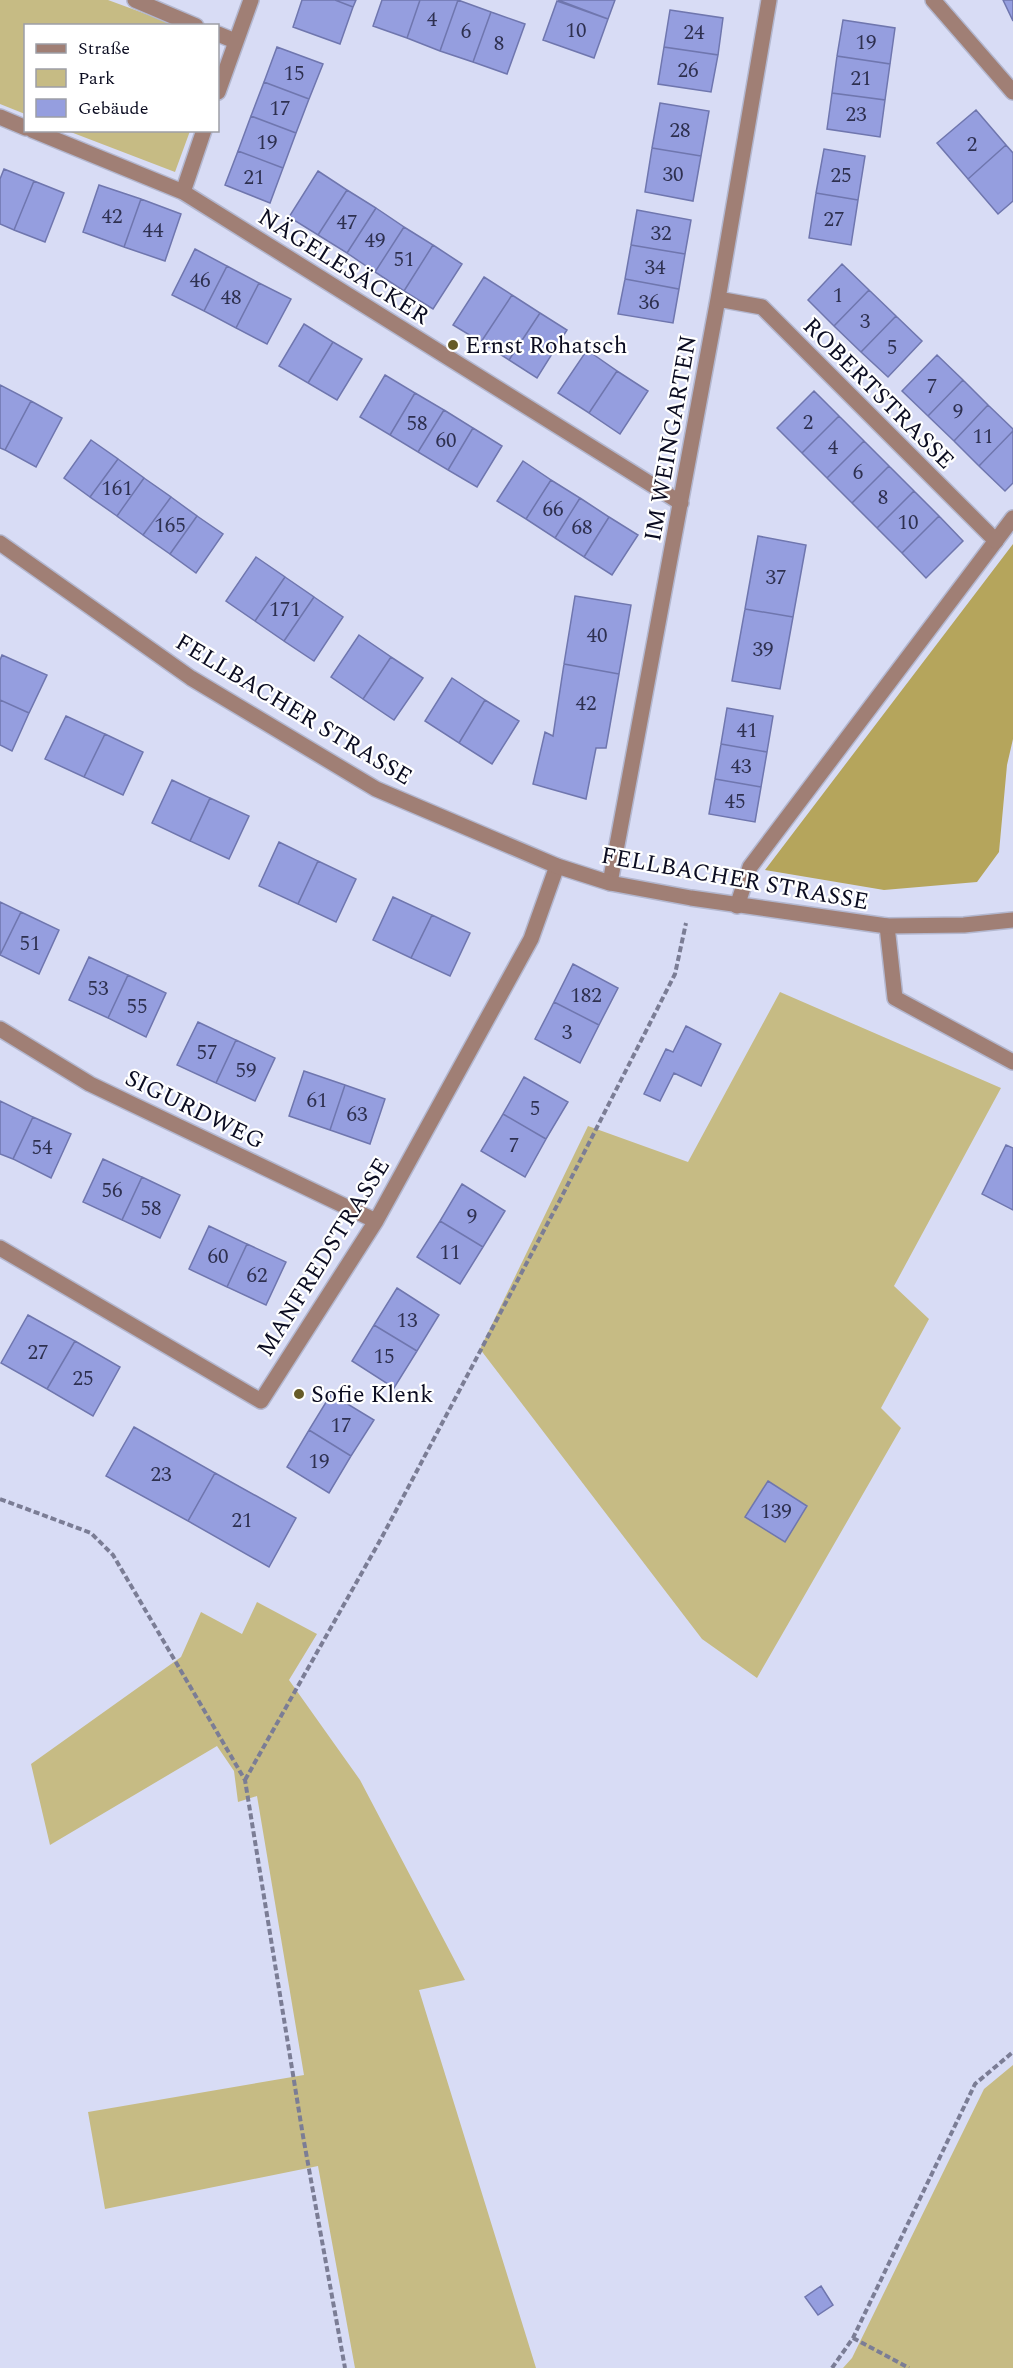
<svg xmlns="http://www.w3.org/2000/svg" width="1013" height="2368" viewBox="0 0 1013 2368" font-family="Spectral,serif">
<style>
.green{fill:#c6bb84}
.forest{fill:#b5a55c}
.building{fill:#959edf;stroke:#6f76ae;stroke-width:1.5}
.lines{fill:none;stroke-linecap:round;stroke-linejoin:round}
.service-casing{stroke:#b3b7cf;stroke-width:18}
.minor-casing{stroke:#b3b7cf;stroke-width:18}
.tertiary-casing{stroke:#b3b7cf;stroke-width:18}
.path{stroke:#7b7d95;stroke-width:4;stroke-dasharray:6 3;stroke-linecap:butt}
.service{stroke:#a07f75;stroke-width:15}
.minor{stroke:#a07f75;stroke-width:15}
.tertiary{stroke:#a07f75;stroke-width:15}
.poi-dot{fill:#665b28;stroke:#fff;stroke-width:2}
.labels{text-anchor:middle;stroke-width:4.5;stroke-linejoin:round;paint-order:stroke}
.number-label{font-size:21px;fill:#2e3050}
.street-label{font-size:24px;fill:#0b0c21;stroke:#fff}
.poi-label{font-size:24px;fill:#0b0c21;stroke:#fff;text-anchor:start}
</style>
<rect width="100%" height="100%" fill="#d8dcf5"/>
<!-- green -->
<path class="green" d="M0 0H108L176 25 26 26 25 114 0 104Z
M68 131H190L175 172Z
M780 992 1001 1088 894 1286 929 1319 881 1408 901 1428 757 1678 702 1639 480 1349 588 1126 688 1162Z
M257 1602 317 1634 289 1680 360 1780 465 1980 419 1990 536 2368H355L318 2166 105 2209 88 2112 304 2075 257 1796 238 1802 234 1771 217 1746 50 1845 31 1764 181 1657 201 1612 242 1634Z
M1013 2065V2368H843L852 2358 984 2089Z"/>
<!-- forest -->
<path class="forest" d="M1013 544V739L1007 765 999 852 977 882 884 890 765 870Z"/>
<!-- building -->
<path class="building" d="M302 0H335L353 7 340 44 293 27Z
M335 0H356L353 7Z
M382 0H420L407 38 373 26Z
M420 0H458L440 51 407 38Z
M458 0 491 12 473 62 440 51Z
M558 0H615L608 19Z
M1003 0H1013V21Z
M557 1 608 19 594 58 543 40Z
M670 10 723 18 718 55 664 47Z
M491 12 525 24 507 74 473 62Z
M843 20 895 28 890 64 837 56Z
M277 47 323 64 309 99 264 82Z
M664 47 718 55 711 92 658 84Z
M837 56 890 64 885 100 832 93Z
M264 82 309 99 296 133 251 116Z
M832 93 885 100 880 137 827 129Z
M660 103 709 111 701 156 652 148Z
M976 110 1006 145 968 179 937 143Z
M251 116 296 133 283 168 238 151Z
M1006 145 1013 153V201L998 214 968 179Z
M652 148 701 156 693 201 645 192Z
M824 149 865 156 858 200 816 193Z
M238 151 283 168 270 203 225 185Z
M4 169 34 181 14 230 0 224V179Z
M318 171 347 190 318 235 289 217Z
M34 181 64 193 45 242 14 230Z
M99 185 141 199 124 247 83 232Z
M347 190 376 208 347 253 318 235Z
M816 193 858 200 851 245 809 238Z
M141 199 181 214 165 261 124 247Z
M376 208 404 227 375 272 347 253Z
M637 210 691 220 685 254 631 245Z
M404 227 433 245 404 291 375 272Z
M433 245 462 264 433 309 404 291Z
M631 245 685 254 679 289 625 279Z
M195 249 227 266 204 311 172 295Z
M842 264 869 290 834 326 808 300Z
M227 266 259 283 236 328 204 311Z
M484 277 512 295 481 342 453 325Z
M625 279 679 289 673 323 618 314Z
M259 283 291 299 267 344 236 328Z
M869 290 896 316 861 352 834 326Z
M512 295 540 313 509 360 481 342Z
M540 313 567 330 537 378 509 360Z
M896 316 922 341 888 377 861 352Z
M304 324 333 342 308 383 279 366Z
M333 342 362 359 337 400 308 383Z
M587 350 617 371 589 413 558 393Z
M937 355 963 380 928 416 902 391Z
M617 371 648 391 620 434 589 413Z
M385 375 415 393 390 435 360 417Z
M963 380 988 405 954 441 928 416Z
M0 385 31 401 5 450 0 448Z
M814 391 839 416 802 453 777 428Z
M415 393 444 410 418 452 390 435Z
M31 401 62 418 36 467 5 450Z
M988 405 1013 429V431L979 466 954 441Z
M444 410 473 428 448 470 418 452Z
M839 416 864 441 827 478 802 453Z
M473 428 502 446 477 487 448 470Z
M1013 431V483L1005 491 979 466Z
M91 440 118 459 90 497 64 478Z
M864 441 889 466 852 503 827 478Z
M118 459 144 478 117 516 90 497Z
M523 461 551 480 526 519 497 501Z
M889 466 914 491 877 528 852 503Z
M144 478 171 497 143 535 117 516Z
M551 480 580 498 555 538 526 519Z
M914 491 939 516 902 553 877 528Z
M171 497 197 516 170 554 143 535Z
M580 498 609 517 584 557 555 538Z
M197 516 223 534 196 573 170 554Z
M939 516 963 541 926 578 902 553Z
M609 517 638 535 612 575 584 557Z
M758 536 806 545 793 617 745 609Z
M256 557 285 577 255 621 226 601Z
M285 577 314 597 284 641 255 621Z
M575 596 631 605 619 674 564 664Z
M314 597 343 617 314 661 284 641Z
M745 609 793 617 780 689 732 681Z
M359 635 391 657 363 699 331 677Z
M2 655 47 675 29 713 0 700V660Z
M391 657 423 678 394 720 363 699Z
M564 664 619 674 606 748H596L586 799 533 784 545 732 553 736Z
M452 678 485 700 459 743 425 721Z
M0 700 29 713 12 751 0 745Z
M485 700 519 721 492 764 459 743Z
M727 708 773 716 767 752 721 744Z
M66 716 105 734 84 777 45 759Z
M105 734 143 752 123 795 84 777Z
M721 744 767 752 761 787 715 779Z
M715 779 761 787 755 822 709 814Z
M172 780 210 798 190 841 152 823Z
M210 798 249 816 229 859 190 841Z
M279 842 318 861 298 904 259 886Z
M318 861 356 879 336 922 298 904Z
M393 897 432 915 411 958 373 940Z
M0 902 21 912 0 955Z
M21 912 59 930 39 974 0 955Z
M432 915 470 933 450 976 411 958Z
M89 957 128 975 108 1018 69 1000Z
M573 964 618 988 599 1025 554 1002Z
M128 975 166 993 146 1037 108 1018Z
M554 1002 599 1025 580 1063 535 1039Z
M198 1022 236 1040 216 1083 177 1065Z
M686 1026 721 1044 701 1086 674 1073 660 1101 644 1094 666 1049 673 1052Z
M236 1040 275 1058 255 1101 216 1083Z
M304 1071 345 1085 330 1130 289 1116Z
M524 1077 568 1102 546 1139 503 1114Z
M345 1085 385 1099 370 1144 330 1130Z
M0 1101 33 1117 13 1159 0 1154Z
M503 1114 546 1139 525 1177 481 1151Z
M33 1117 71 1134 51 1178 13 1159Z
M1006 1145 1013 1148V1210L982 1194Z
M103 1159 142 1177 122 1220 83 1202Z
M142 1177 180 1195 160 1238 122 1220Z
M462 1184 505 1211 483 1247 440 1221Z
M440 1221 483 1247 460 1284 417 1257Z
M209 1226 247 1244 227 1287 189 1269Z
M247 1244 286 1262 266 1305 227 1287Z
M397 1288 439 1315 417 1351 374 1325Z
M28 1315 75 1341 47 1389 1 1363Z
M374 1325 417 1351 394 1388 352 1361Z
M75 1341 120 1367 93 1416 47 1389Z
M331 1394 374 1420 351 1456 309 1430Z
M134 1427 215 1473 188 1521 106 1476Z
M309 1430 351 1456 329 1493 287 1467Z
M215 1473 296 1518 269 1567 188 1521Z
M768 1481 807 1506 785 1542 745 1517Z
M821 2286 833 2305 818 2315 805 2297Z"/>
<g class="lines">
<!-- service casing -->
<g class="service-casing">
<path id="service" d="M135 0 196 26
M218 34 235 41
M737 906 750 867 1013 518
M887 926 895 998 1013 1062"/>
</g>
<!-- minor casing -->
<g class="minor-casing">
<path id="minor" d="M933 0 1013 92
M218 92 251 0
M0 117 26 128
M32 130 183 192 681 503
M183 192 204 130
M718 299 762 307 996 541
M610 883 718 299 769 0
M0 1029 90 1084 376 1221
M0 1248 261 1401 376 1221 531 939 557 866"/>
</g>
<!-- tertiary casing -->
<g class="tertiary-casing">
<path id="tertiary" d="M0 543 191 678 376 789 557 866 610 883 691 898 887 926 964 925 1013 920"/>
</g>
<!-- path -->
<path class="path" d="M0 1499 91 1533 113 1555 245 1780 303 2136 345 2368
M245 1780 382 1537 561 1198 675 974 686 923
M853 2338 909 2368
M832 2368 853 2338 975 2084 1013 2052"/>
<!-- service -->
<use href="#service" class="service"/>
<!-- minor -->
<use href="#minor" class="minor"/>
<!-- tertiary -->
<use href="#tertiary" class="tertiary"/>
</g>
<!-- markers -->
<g class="poi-dot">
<circle cx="453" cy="345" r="6"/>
<circle cx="299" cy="1394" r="6"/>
</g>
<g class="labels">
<!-- number labels -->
<g class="number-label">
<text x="432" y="26">4</text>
<text x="576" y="37">10</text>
<text x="466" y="38">6</text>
<text x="694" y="39">24</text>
<text x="866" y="49">19</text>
<text x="499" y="50">8</text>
<text x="688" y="77">26</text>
<text x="294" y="80">15</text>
<text x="861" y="85">21</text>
<text x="280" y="115">17</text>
<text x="856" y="121">23</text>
<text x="680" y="137">28</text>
<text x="267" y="149">19</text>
<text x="972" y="151">2</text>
<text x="673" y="181">30</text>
<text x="841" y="182">25</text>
<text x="254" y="184">21</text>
<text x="112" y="223">42</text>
<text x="834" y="226">27</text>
<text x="347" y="229">47</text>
<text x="153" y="237">44</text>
<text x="661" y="240">32</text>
<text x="375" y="247">49</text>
<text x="404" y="266">51</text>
<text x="655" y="274">34</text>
<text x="200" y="287">46</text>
<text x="838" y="302">1</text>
<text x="231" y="304">48</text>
<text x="649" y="309">36</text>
<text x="865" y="328">3</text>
<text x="892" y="354">5</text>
<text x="932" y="393">7</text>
<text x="958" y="418">9</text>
<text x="808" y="429">2</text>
<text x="417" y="430">58</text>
<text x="983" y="443">11</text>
<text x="446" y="447">60</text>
<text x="833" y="454">4</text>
<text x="858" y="479">6</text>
<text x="117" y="495">161</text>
<text x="883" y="504">8</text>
<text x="553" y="516">66</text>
<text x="908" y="529">10</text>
<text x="170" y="532">165</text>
<text x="582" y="534">68</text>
<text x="776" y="584">37</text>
<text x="285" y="616">171</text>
<text x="597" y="642">40</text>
<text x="763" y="656">39</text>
<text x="586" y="710">42</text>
<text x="747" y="737">41</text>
<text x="741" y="773">43</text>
<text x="735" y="808">45</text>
<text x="30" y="950">51</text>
<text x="98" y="995">53</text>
<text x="586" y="1002">182</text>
<text x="137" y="1013">55</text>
<text x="567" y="1039">3</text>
<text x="207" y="1059">57</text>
<text x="246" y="1077">59</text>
<text x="317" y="1107">61</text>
<text x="535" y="1115">5</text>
<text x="357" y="1121">63</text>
<text x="514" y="1152">7</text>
<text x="42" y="1154">54</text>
<text x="112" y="1197">56</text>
<text x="151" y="1215">58</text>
<text x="472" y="1223">9</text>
<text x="450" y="1259">11</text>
<text x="218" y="1263">60</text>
<text x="257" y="1282">62</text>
<text x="407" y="1327">13</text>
<text x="38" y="1359">27</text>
<text x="384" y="1363">15</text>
<text x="83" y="1385">25</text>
<text x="341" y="1432">17</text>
<text x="319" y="1468">19</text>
<text x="161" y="1481">23</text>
<text x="776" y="1518">139</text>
<text x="242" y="1527">21</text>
</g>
<!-- street labels -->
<g class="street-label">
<text transform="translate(344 266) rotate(32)" y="8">NÄGELESÄCKER</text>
<text transform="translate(879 393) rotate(45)" y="8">ROBERTSTRASSE</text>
<text transform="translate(670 438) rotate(-80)" y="8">IM WEINGARTEN</text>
<text transform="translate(294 709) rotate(31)" y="8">FELLBACHER STRASSE</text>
<text transform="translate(735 878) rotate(10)" y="8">FELLBACHER STRASSE</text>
<text transform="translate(195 1109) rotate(26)" y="8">SIGURDWEG</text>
<text transform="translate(323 1257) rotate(-58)" y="8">MANFREDSTRASSE</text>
</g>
<!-- poi labels -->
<g class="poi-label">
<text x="465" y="353">Ernst Rohatsch</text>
<text x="311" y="1402">Sofie Klenk</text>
</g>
</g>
<!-- legend -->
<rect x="24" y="24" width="195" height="108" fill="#ffffff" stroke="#9d9ea6" stroke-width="1.5"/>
<rect x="36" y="44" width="30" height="9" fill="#a07f75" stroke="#9d9ea6" stroke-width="1.5"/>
<text x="78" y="54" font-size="18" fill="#0b0c21">Straße</text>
<rect x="36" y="69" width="30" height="18" fill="#c6bb84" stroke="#9d9ea6" stroke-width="1.5"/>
<text x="78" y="84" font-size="18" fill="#0b0c21">Park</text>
<rect x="36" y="99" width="30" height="18" fill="#959edf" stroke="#9d9ea6" stroke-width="1.5"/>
<text x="78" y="114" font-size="18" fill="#0b0c21">Gebäude</text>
</svg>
